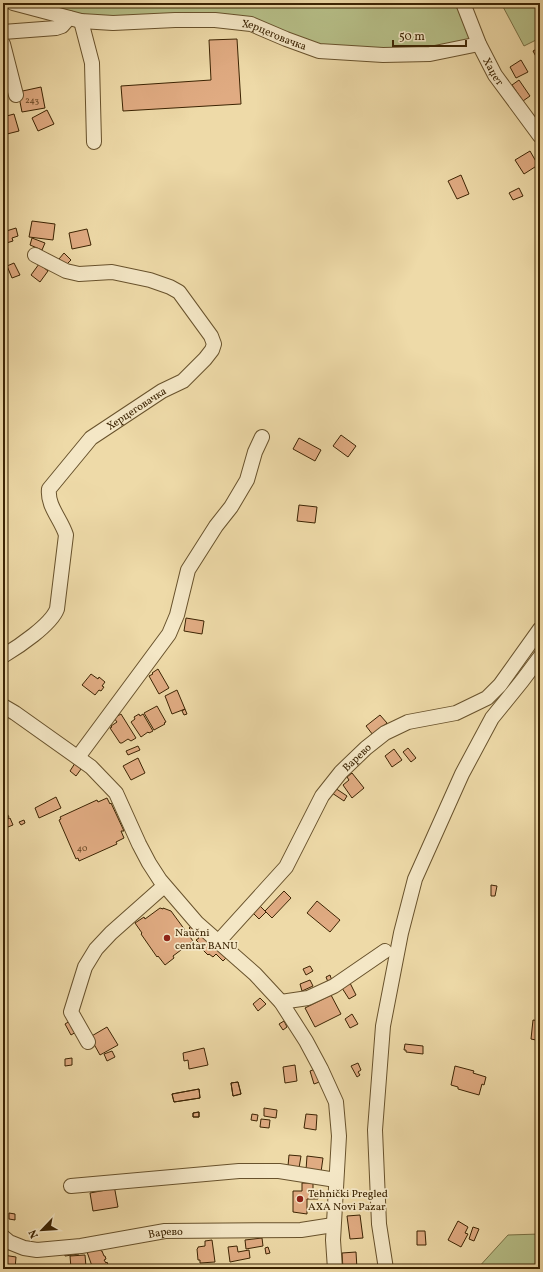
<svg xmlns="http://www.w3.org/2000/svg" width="543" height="1272" viewBox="0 0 543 1272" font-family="Vollkorn,serif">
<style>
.green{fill:#b7c089;stroke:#7a7246}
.building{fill:#e0ab82;stroke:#3c2403}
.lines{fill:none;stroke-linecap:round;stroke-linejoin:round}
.minor-casing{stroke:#68522c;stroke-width:16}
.minor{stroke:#f4e7c6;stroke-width:14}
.poi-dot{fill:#8f2418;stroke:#f4e7c6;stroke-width:1.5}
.labels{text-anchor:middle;stroke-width:3.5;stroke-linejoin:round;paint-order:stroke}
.number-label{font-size:9px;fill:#654623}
.street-label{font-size:11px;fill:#3c2403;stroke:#f4e7c6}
.poi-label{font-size:11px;fill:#3c2403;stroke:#f4e7c6;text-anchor:start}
</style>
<rect width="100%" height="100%" fill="#eedaa8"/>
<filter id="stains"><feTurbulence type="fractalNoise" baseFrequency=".005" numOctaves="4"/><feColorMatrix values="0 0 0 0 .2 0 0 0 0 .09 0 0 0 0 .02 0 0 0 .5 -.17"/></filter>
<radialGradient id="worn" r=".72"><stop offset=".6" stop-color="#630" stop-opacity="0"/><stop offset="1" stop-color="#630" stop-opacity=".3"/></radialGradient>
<!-- green -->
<path class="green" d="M14 3H463L479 44 430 54 319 51 251 24 113 23Z
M501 3H540V38L524 46Z
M540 1234V1269H477L508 1235Z"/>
<!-- building -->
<path class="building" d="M237 39 241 104 123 111 121 86 211 80 209 40Z
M540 47V64L533 51Z
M521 60 528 72 516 78 510 67Z
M519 80 530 96 523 101 512 85Z
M41 87 45 108 22 112 18 92Z
M540 101V110L536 104Z
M47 110 54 124 38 131 32 118Z
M14 114 19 131 3 135V117Z
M530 151 538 165 524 174 515 160Z
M461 175 469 194 457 199 448 181Z
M519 188 523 196 513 200 509 193Z
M32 221 55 224 53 240 29 237Z
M16 228 18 236 12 238 13 241 3 244V232Z
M87 229 91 245 72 249 69 233Z
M32 238 45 243 42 250 30 245Z
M64 253 71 260 66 265 59 259Z
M14 263 20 275 12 278 7 266Z
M39 264 48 271 40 282 31 275Z
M341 435 356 446 348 457 333 446Z
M299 438 321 450 315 461 293 449Z
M540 466V487H537L536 468Z
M299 505 317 507 315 523 297 521Z
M186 618 204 621 202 634 184 631Z
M158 669 169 688 159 694 149 676 153 674 152 673Z
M91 674 98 679 99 677 105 682 102 686 104 687 101 691 99 690 95 695 82 685Z
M177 690 185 709 172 714 165 696Z
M157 706 166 722 164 723 165 724 154 730 144 713Z
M185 709 187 714 184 715 182 711Z
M121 714 136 738 131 741 128 739 122 743H120L110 728 112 727 111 726 117 722 114 718Z
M139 714 140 716 143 714 153 731 149 733 148 732 141 737 131 722 135 719 134 717Z
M380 715 387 723 373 735 366 726Z
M138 746 140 750 128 755 126 751Z
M408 748 416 758 411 762 403 752Z
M394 749 402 760 392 767 385 756Z
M138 758 145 773 131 780 123 766Z
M77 760 84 765 76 776 70 771Z
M352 773 364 788 352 798 343 785 349 780 347 777Z
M335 788 347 796 344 801 332 793Z
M56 797 61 808 39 818 35 808Z
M107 798 110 804 111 803 124 831H121L124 838 116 842 117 844 79 861 78 858 76 859 59 820 61 819 60 817 97 800 98 802Z
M5 810 9 817 3 820V811Z
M10 818 13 825 3 829V821Z
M24 820 25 823 21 825 19 822Z
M491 885 497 886 495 896H491Z
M284 891 291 898 272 918 265 911Z
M317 901 340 920 330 932 307 913Z
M260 906 266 912 259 919 253 913Z
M160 908 163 909V908L171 911 193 941 173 956 174 958 165 965 158 956 157 957 141 934 142 933 135 923 144 917 145 919Z
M193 925 229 955 223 961 216 954 213 957 209 954 208 955 201 948 203 947 196 940 199 938 189 928Z
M310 966 313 971 306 975 303 969Z
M330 975 332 981 328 982 326 977Z
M310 980 313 986 302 991 300 984Z
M350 983 356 995 349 999 342 988Z
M331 995 341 1014 315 1027 305 1008Z
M260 998 266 1004 258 1011 253 1004Z
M352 1014 358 1024 350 1028 345 1019Z
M533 1020 540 1021V1045H536V1040L531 1039Z
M70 1021 76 1032 71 1035 65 1024Z
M284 1021 287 1027 283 1030 279 1024Z
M107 1027 118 1045 100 1055 90 1037Z
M405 1044 423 1046V1054L406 1052V1050H404Z
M204 1048 208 1065 189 1069 188 1060 184 1061 183 1053Z
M112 1051 115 1057 107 1061 104 1054Z
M72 1058V1065L65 1066V1059Z
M358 1063 361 1070 358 1072 360 1075 357 1077 351 1066Z
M295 1065 297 1081 285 1083 283 1067Z
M455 1066 474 1071 473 1073 486 1077 484 1085 482 1084 479 1095 458 1089V1087L451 1085Z
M318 1068 322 1081 314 1084 310 1071Z
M238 1082 241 1094 233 1096 231 1083Z
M238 1082 241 1094 233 1096 231 1083Z
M199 1089 200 1098 174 1102 172 1094Z
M199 1089 200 1098 174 1102 172 1094Z
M264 1108 277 1110 276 1118 264 1116Z
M199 1112V1117H193V1113Z
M199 1112V1117H193V1113Z
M252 1114 258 1115 257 1121 251 1120Z
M306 1114 317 1115 316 1130 304 1128Z
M261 1119 270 1120 269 1128 260 1127Z
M289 1155 301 1156 299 1168 288 1166Z
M307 1156 323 1158 321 1172 306 1170Z
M302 1183H313V1191H318V1199H307V1214L293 1212V1191H302Z
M114 1185 118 1207 93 1211 90 1193 106 1190Z
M9 1213 15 1214V1220L9 1219Z
M360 1215 363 1238 350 1239 347 1216Z
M458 1221 468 1227 465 1233 468 1234 461 1247 448 1240Z
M473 1227 479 1229 474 1241 469 1239Z
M417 1231H425L426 1245H417Z
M262 1238 263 1246 246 1249 245 1240Z
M212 1240 215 1262 200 1263V1260H198L197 1249 198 1248V1247L205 1246V1241Z
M99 1245 101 1251H102L104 1256H105L106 1259 104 1260 106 1263 107 1262 109 1267 107 1269H93L86 1249Z
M237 1246 238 1252 249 1250 250 1258 230 1262 228 1247Z
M268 1247 270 1253 266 1254 265 1248Z
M78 1249 79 1254 65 1256 64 1250Z
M356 1252 357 1269H343L342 1253Z
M3 1255 16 1257 15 1269H3Z
M85 1255 86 1267 71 1268 70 1256Z"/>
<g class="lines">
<!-- minor casing -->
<g class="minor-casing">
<g id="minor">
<path id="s1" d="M13 3 81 21 113 23 175 20H215L251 24 286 39 319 51 383 55 430 54 479 44"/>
<path id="s2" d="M463 3 479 44 495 75 540 136"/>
<path d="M81 21 92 63 94 142"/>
<path d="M3 32 56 28 62 26 69 18"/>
<path d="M3 44 16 95"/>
<path id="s3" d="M3 656C18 647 51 625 57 609L66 535C61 519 47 506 49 489L91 438 162 391 183 381 205 359 212 350 214 344 211 336 179 292 170 287 150 280 112 272 79 274 66 271 35 255"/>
<path d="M3 706 15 713 91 767 116 793 139 844 149 863 160 880 197 923 255 974 281 1002 306 1041 321 1069 336 1102 339 1136 333 1240 335 1269"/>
<path d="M78 757 169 634 177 615 188 570 216 526 231 507 247 480 255 452 262 437"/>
<path id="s4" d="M218 942 286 867 322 796 341 772 366 748 385 733 408 722 456 713 487 698 500 685 540 629"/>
<path d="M281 1002 308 998 334 986 385 951"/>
<path d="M88 1042 71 1012 85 967 96 949 111 933 164 886"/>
<path d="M71 1186 239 1171H279L336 1180"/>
<path id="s5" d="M3 1237 9 1242 24 1248 37 1250 81 1246 165 1231 301 1230 333 1225"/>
<path d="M386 1269 379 1224 375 1130 383 1026 401 933 415 879 462 774 492 718 522 681 540 657"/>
</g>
</g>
<!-- minor -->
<use href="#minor" class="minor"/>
</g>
<!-- markers -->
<g class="poi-dot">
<circle cx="167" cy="938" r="4"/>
<circle cx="300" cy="1199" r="4"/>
</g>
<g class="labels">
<!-- number labels -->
<g class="number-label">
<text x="32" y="103">243</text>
<text x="82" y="851">40</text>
</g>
<!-- street labels -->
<g class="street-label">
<text dy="4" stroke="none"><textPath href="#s1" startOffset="266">Херцеговачка</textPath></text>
<text dy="4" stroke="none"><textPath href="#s2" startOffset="75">Хаџет</textPath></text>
<text dy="4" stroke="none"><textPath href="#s3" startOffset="317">Херцеговачка</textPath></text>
<text dy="4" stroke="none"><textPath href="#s4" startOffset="233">Варево</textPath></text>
<text dy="4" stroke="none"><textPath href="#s5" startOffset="167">Варево</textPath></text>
</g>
<!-- poi labels -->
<g class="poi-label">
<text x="175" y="936">Naučni<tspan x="175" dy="13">centar BANU</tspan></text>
<text x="308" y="1197">Tehnički Pregled<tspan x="308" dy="13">AXA Novi Pazar</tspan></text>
</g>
</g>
<!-- margin -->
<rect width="543" height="1272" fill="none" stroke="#eedaa8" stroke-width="16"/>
<rect x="4" y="4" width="535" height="1264" fill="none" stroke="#3c2403" stroke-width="2"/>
<rect x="8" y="8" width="527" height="1256" fill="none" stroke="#3c2403"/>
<!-- north arrow -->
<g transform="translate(42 1230) rotate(245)" stroke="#f4e7c6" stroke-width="3" paint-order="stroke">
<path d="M0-3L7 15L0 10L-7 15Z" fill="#3c2403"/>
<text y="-6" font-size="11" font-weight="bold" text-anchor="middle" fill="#3c2403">N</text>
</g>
<!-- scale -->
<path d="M393 40v6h73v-6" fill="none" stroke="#3c2403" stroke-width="2"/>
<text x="399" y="40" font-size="12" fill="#3c2403" stroke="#f4e7c6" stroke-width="3" paint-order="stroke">50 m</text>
<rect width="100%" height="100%" filter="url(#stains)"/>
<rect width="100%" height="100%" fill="url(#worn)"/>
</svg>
